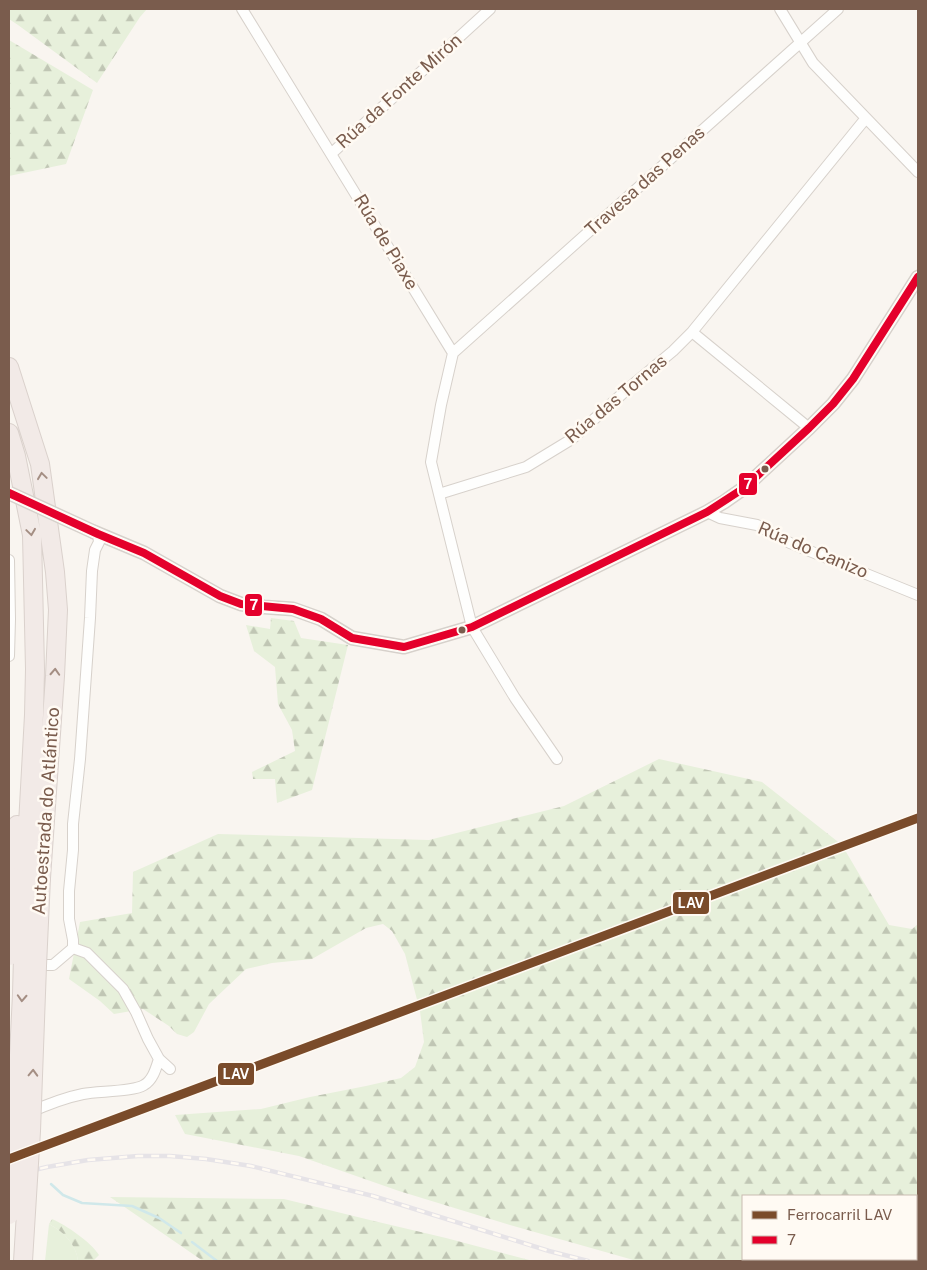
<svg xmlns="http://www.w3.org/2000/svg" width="927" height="1270" viewBox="0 0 927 1270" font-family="'Public Sans',sans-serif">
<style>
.green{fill:#e7f0db}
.forest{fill:url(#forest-firs)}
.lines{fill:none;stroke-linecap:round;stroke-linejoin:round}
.stream{stroke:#d0e8ea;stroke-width:2.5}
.minor-casing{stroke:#d7d1cb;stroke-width:12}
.tertiary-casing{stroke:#d7d1cb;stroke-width:15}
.motorway-casing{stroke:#dad1cc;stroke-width:20}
.minor{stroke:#fefefd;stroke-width:10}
.tertiary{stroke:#fefefd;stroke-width:12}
.motorway{stroke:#f2eae7;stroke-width:18}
.rail-casing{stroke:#e6e3e7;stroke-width:4.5}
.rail{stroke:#fffaf3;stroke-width:2.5;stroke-dasharray:8;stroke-linecap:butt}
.tertiary-bridge-casing{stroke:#d7d1cb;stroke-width:15;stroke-linecap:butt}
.motorway-bridge-casing{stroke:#dad1cc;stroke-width:20;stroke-linecap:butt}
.tertiary-bridge{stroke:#fefefd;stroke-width:12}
.motorway-bridge{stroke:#f2eae7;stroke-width:18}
.bus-1-casing{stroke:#fffaf3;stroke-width:11}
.bus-1{stroke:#e4002b;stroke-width:8}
.rail-1-casing{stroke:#fffaf3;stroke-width:12}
.rail-1{stroke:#7a4b2a;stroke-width:9}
.oneway{stroke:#a48e83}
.bus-dot{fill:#7a5c4d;stroke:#fffaf3;stroke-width:2}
.labels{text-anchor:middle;stroke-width:5;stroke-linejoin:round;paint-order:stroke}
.street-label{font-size:18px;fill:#7a5c4d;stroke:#fffaf3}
.line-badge{stroke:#fffaf3;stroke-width:2}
.badge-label{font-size:14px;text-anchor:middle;font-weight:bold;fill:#fff}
</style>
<defs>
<pattern id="forest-firs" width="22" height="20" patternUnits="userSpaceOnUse" patternTransform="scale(1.25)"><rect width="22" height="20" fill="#e7f0db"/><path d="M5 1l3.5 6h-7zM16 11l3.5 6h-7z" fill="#c0c6b4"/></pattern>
</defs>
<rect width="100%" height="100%" fill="#f9f5f0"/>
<!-- green -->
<path class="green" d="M49 1224C64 1232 76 1244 78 1261H45Z"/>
<!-- forest -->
<path class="forest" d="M9 9H147L140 17 97 83 18 25 9 19Z
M9 40 93 90 66 164 9 176Z
M271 618 294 621 301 638 348 645 312 790 277 803 275 779H253L252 772 295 751 292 730 278 704 275 667 254 651 246 625 270 629Z
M659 759 762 782 842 845 889 925 912 929 918 924V1238L916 1239V1196H743V1259H864L855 1261H637L510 1225 399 1191 299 1156 185 1134 175 1115 261 1109 310 1097 366 1086 401 1078 415 1067 424 1042 420 1011 405 954 392 931 383 924 366 928 312 959 272 963 246 969 209 1004 194 1032 187 1037 177 1034 169 1026 143 1009 114 1014 100 1001 69 979 80 922 132 913 133 872 218 834 429 840 564 806Z
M110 1197 284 1199 374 1221 446 1238 533 1261H203Z
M52 1219C66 1225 91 1242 99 1255L93 1261H78C76 1244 64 1232 49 1224Z"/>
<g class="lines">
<!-- stream -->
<path class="stream" d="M51 1184 63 1195 82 1203 132 1206 159 1218 181 1233
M192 1242 217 1261"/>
<!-- minor casing -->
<g class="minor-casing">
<path id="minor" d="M242 9 453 353 441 405 431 462 472 627 515 698 557 759
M780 9 813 63 918 172
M332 153 490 9
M692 332 809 428
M453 353 838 9
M439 494 526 467 572 439 631 386 673 351 692 332 866 118
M707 512 720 518 757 525 790 543 918 595
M9 560 10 619 9 656
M73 948 87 953 123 989 136 1012 148 1039 159 1059 170 1069
M34 965H53L73 948V940L69 919V891L73 850V824L80 759 90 618 92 571 95 550 99 542 98 534
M28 1113C46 1105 63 1098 83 1094 98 1091 133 1092 144 1085 153 1080 156 1068 159 1059"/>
</g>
<!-- tertiary casing -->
<g class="tertiary-casing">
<path id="tertiary" d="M94 532 144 553 220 596 241 604 264 607 293 609 321 619 352 638 404 647 472 627 707 512 724 502 744 488 809 428 833 404 853 379 918 277"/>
</g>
<!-- motorway casing -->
<g class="motorway-casing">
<path id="motorway" d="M9 367 40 464 55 572 58 610 55 676 41 878
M9 433 16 456 32 535 35 669 34 715 25 879
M13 877 17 825"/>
</g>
<!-- minor -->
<use href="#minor" class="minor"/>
<!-- tertiary -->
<use href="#tertiary" class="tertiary"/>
<!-- motorway -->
<use href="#motorway" class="motorway"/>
<!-- rail casing -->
<g class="rail-casing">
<path id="rail" d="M9 1176 47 1167 88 1160 138 1156H170L206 1159 251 1166 373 1196 549 1251 588 1261
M916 1251 918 1250
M884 1261 893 1259"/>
</g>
<!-- rail -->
<use href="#rail" class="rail"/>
<!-- tertiary-bridge casing -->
<g class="tertiary-bridge-casing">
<path id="tertiary-bridge" d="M9 493 94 532"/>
</g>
<!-- motorway-bridge casing -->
<g class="motorway-bridge-casing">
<path id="motorway-bridge" d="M9 956 13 877
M9 1215 15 1137 22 994 25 879
M23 1261 31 1131 37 966 41 878"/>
</g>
<!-- tertiary-bridge -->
<use href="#tertiary-bridge" class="tertiary-bridge"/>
<!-- motorway-bridge -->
<use href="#motorway-bridge" class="motorway-bridge"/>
<!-- bus-1 casing -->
<g class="bus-1-casing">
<path id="bus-1" d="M9 493 98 534 144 553 220 596 241 604 293 609 321 619 352 638 404 647 472 627 707 512 744 488 809 428 833 404 853 379 918 277"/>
</g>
<!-- bus-1 -->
<use href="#bus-1" class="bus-1"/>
<!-- rail-1 casing -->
<g class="rail-1-casing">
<path id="rail-1" d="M9 1159 918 818"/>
</g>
<!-- rail-1 -->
<use href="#rail-1" class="rail-1"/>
</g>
<!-- one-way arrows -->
<defs><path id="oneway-chevron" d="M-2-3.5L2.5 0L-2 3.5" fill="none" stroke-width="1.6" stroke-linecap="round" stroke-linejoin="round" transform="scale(1.25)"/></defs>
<g class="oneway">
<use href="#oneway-chevron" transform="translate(42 476) rotate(-98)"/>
<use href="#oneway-chevron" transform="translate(31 532) rotate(82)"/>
<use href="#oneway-chevron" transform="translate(55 672) rotate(-87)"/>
<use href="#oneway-chevron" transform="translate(22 998) rotate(93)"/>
<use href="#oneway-chevron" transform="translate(33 1073) rotate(-88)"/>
</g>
<!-- markers -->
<g class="bus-dot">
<circle cx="765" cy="469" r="4.5"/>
<circle cx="462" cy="630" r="4.5"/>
</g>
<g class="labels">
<!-- street labels -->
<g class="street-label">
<text transform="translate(399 91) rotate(-42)" y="6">Rúa da Fonte Mirón</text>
<text transform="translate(645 181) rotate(-42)" y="6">Travesa das Penas</text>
<text transform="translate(386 242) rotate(59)" y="6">Rúa de Piaxe</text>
<text transform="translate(616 399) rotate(-40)" y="6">Rúa das Tornas</text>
<text transform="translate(813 550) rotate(23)" y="6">Rúa do Canizo</text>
<text transform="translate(46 811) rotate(-86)" y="6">Autoestrada do Atlántico</text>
</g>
</g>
<g class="line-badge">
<rect x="738" y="472" width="20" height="24" rx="5" fill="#e4002b"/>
<rect x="244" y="593" width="19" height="24" rx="5" fill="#e4002b"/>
<rect x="672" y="891" width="38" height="24" rx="5" fill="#7a4b2a"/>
<rect x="217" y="1062" width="38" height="24" rx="5" fill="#7a4b2a"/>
</g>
<g class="badge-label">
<text x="748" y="489">7</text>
<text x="254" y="610">7</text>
<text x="691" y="908">LAV</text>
<text x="236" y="1079">LAV</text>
</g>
<!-- border -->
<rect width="927" height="1270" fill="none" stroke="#7a5c4d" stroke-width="20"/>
<!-- legend -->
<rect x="742" y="1195" width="175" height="65" fill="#fffaf3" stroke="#cabbb1"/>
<rect x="752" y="1211" width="25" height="8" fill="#7a4b2a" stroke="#cabbb1"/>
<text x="787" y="1220" font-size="15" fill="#7a5c4d">Ferrocarril LAV</text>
<rect x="752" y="1236" width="25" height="8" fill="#e4002b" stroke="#cabbb1"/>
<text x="787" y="1245" font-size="15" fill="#7a5c4d">7</text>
</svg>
